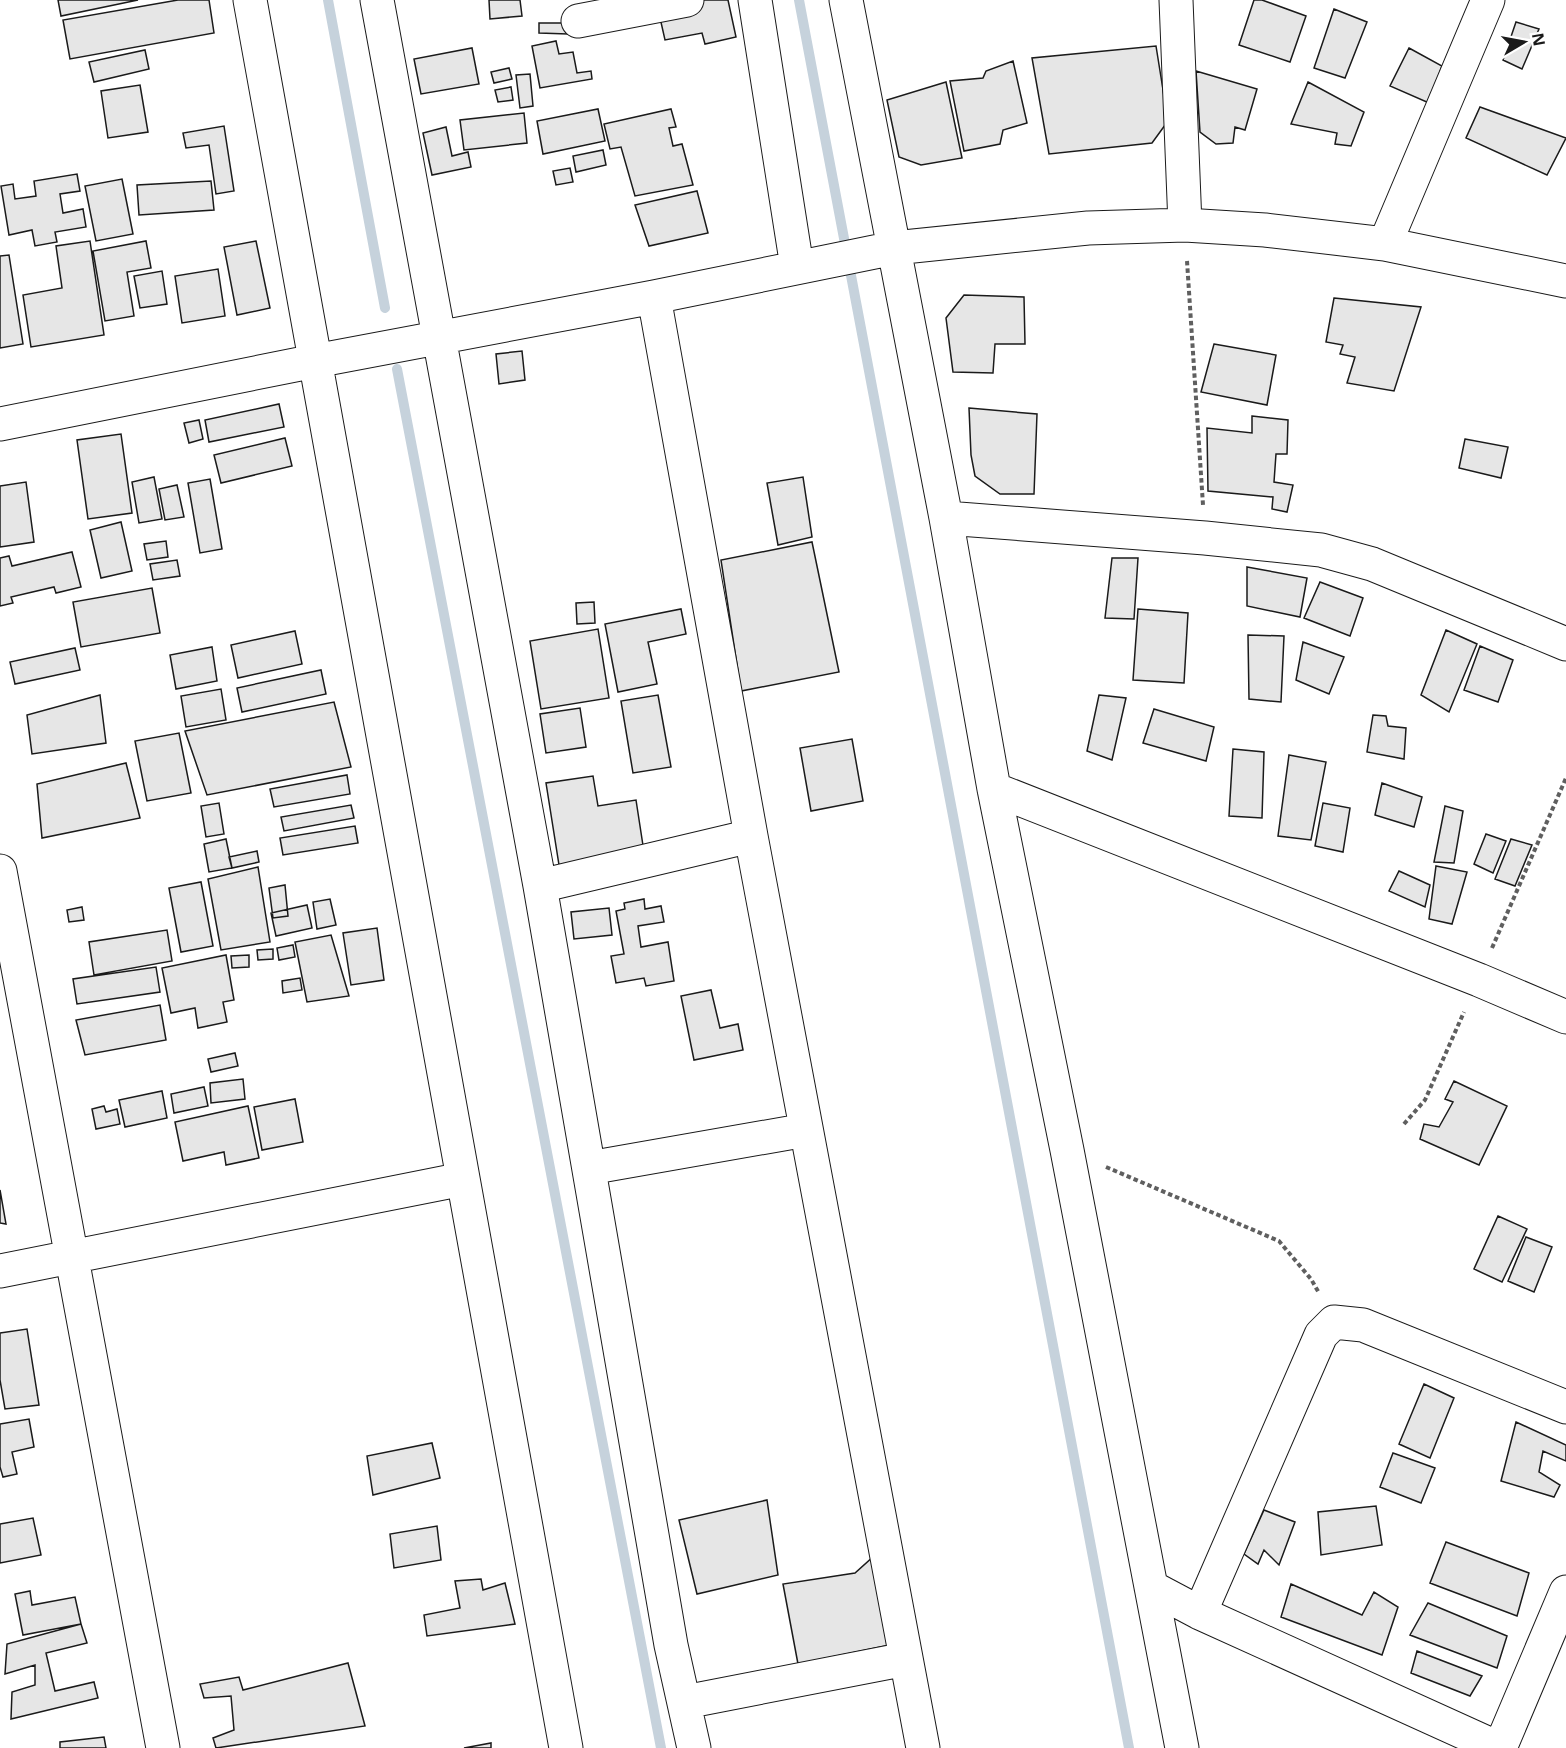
<svg xmlns="http://www.w3.org/2000/svg" width="1566" height="1748" viewBox="0 0 1566 1748" font-family="'Noto Sans',sans-serif">
<style>
.lines{fill:none;stroke-linecap:round;stroke-linejoin:round}
.stream{stroke:#c6d2dc;stroke-width:10}
.building{fill:#e6e6e6;stroke:#1a1a1a;stroke-width:1.5}
.minor-casing{stroke:#1a1a1a;stroke-width:35}
.path{stroke:#5f5f5f;stroke-width:4;stroke-dasharray:4.5 3;stroke-linecap:butt}
.minor{stroke:#fff;stroke-width:33}
</style>
<rect width="100%" height="100%" fill="#fff"/>
<g class="lines">
<!-- stream -->
<path class="stream" d="M328 0 385 308
M799 0 1129 1748
M397 369 661 1748"/>
</g>
<!-- building -->
<path class="building" d="M58 0H138L61 16Z
M178 0H209L214 33 70 59 63 20Z
M489 0H520L522 16 490 19Z
M701 0H728L736 37 705 44 702 33 665 40 658 9Z
M1254 0H1262L1306 16 1290 62 1239 45Z
M1334 9 1367 22 1345 78 1314 68Z
M1516 22 1539 29 1522 69 1503 60Z
M539 23H568V34L539 33Z
M556 41 559 54 573 52 577 73 591 71 592 79 540 88 532 46Z
M1156 46 1168 121 1152 143 1049 154 1032 58Z
M472 48 479 84 421 94 414 59Z
M1409 48 1442 66 1429 103 1390 86Z
M145 50 149 69 94 82 89 62Z
M1013 61 1027 123 1003 130 1000 144 964 151 950 81 983 78 986 71Z
M509 68 512 79 494 83 491 72Z
M1196 71 1257 89 1245 130 1235 127 1233 143 1216 144 1200 132Z
M530 74 533 106 520 108 516 75Z
M946 82 962 158 921 165 899 157 887 100Z
M1308 82 1364 112 1351 146 1335 144 1337 133 1291 124Z
M140 85 148 132 108 138 101 91Z
M511 87 513 100 498 102 495 90Z
M1480 107 1566 138 1547 175 1466 138Z
M598 109 605 141 543 154 537 121Z
M671 109 676 127 669 128 673 146 682 144 693 185 635 196 621 147 610 149 604 124Z
M524 113 527 143 464 150 460 120Z
M224 126 234 191 216 194 209 145 186 148 183 133Z
M446 127 452 156 468 152 471 167 432 175 423 133Z
M603 150 606 165 576 172 573 156Z
M570 168 573 182 556 185 553 171Z
M77 174 80 191 60 194 63 213 83 209 86 227 55 232 57 242 35 246 32 230 9 235 1 186 13 184 15 199 36 196 34 181Z
M122 179 133 234 96 241 85 186Z
M211 181 214 210 139 215 137 185Z
M697 191 708 233 649 246 635 205Z
M90 241 104 335 31 347 23 295 62 288 56 246Z
M146 241 151 268 127 272 134 316 105 321 93 251Z
M256 241 270 308 237 315 224 247Z
M9 255 23 344 0 348V256Z
M218 269 225 316 182 323 175 276Z
M162 271 167 304 140 308 134 276Z
M964 295 1024 297 1025 344H995L993 373 953 372 946 318Z
M1334 298 1421 307 1394 391 1347 383 1355 357 1340 354 1343 345 1326 342Z
M1214 344 1276 355 1267 405 1201 392Z
M522 351 525 380 499 384 496 354Z
M279 404 284 427 209 442 205 420Z
M969 408 1037 414 1034 494H1000L975 476 971 455Z
M1252 416 1288 420 1287 454H1276L1274 482 1293 485 1287 512 1272 509 1273 497 1208 491 1207 428 1252 433Z
M199 420 203 439 189 443 184 423Z
M121 434 132 513 88 519 77 440Z
M285 438 292 466 221 483 214 455Z
M1465 439 1508 447 1501 478 1459 468Z
M154 477 162 519 139 523 132 482Z
M803 477 812 537 778 545 767 483Z
M210 479 222 549 200 553 188 483Z
M26 482 34 542 0 547V486Z
M177 485 184 517 165 520 159 489Z
M121 522 132 571 101 578 90 530Z
M166 541 168 557 147 560 144 544Z
M812 542 839 672 741 691 721 560Z
M72 552 81 587 56 593 54 587 11 597 13 603 0 606V558L9 556 12 566Z
M1112 558H1138L1134 619 1105 618Z
M177 560 180 576 153 580 150 564Z
M1247 567 1307 578 1300 617 1247 606Z
M1320 582 1363 598 1350 636 1304 618Z
M152 588 160 633 81 647 73 602Z
M594 602 595 623 577 624 576 603Z
M681 609 686 634 648 642 657 684 618 692 605 624Z
M1138 609 1188 613 1184 683 1133 680Z
M598 629 609 698 541 709 530 641Z
M1446 630 1477 644 1449 712 1421 695Z
M295 631 302 664 238 678 231 645Z
M1248 635 1284 636 1281 702 1249 699Z
M1303 642 1344 657 1329 694 1296 680Z
M1480 646 1513 660 1498 702 1464 690Z
M212 647 217 681 176 689 170 655Z
M75 648 80 670 15 684 10 662Z
M321 670 326 694 242 712 237 688Z
M221 689 226 720 186 727 181 696Z
M100 695 106 743 32 754 27 715Z
M658 695 671 767 633 773 621 701Z
M1099 695 1126 698 1112 760 1087 751Z
M334 702 351 767 207 795 185 731Z
M580 708 586 747 546 753 540 714Z
M1154 709 1214 727 1206 761 1143 743Z
M1373 715 1386 716 1388 726 1406 728 1404 759 1367 752Z
M179 733 191 793 147 801 135 741Z
M852 739 863 801 811 811 800 748Z
M1233 749 1264 752 1262 818 1229 816Z
M1289 755 1326 762 1311 840 1278 836Z
M126 763 140 818 42 838 37 784Z
M347 775 350 794 274 807 270 789Z
M593 776 598 806 636 800 644 852 559 865 546 783Z
M1382 783 1422 797 1414 827 1375 815Z
M219 803 224 834 206 837 201 806Z
M1323 803 1350 808 1343 852 1315 846Z
M351 805 354 818 284 831 281 817Z
M1445 806 1463 811 1454 863 1434 862Z
M355 826 358 843 283 855 280 838Z
M1486 834 1506 841 1493 873 1474 864Z
M226 839 232 868 209 872 204 844Z
M1511 839 1532 845 1515 886 1495 879Z
M257 851 259 862 232 868 229 857Z
M1436 866 1467 872 1452 924 1429 919Z
M258 867 270 942 221 950 208 879Z
M1399 871 1430 885 1425 907 1389 891Z
M201 882 213 946 181 952 169 888Z
M285 885 288 916 273 918 269 888Z
M330 899 336 925 317 929 313 902Z
M644 899 645 909 661 906 664 922 638 926 641 947 668 942 674 981 646 986 644 978 616 983 611 956 624 954 616 911 625 909 624 903Z
M307 905 312 928 276 936 271 913Z
M82 907 84 920 69 922 67 910Z
M609 908 612 935 574 939 571 912Z
M377 928 384 980 351 985 343 933Z
M167 930 172 961 94 975 89 942Z
M331 935 349 996 307 1002 295 942Z
M293 945 295 957 279 960 277 948Z
M273 949V959L258 960 257 950Z
M226 955 234 1000 223 1002 227 1022 198 1028 195 1008 171 1013 162 968Z
M249 955V967L232 968 231 956Z
M156 967 160 992 77 1004 73 979Z
M300 978 302 990 283 993 282 981Z
M711 990 720 1028 738 1024 743 1050 694 1060 681 996Z
M160 1005 166 1040 85 1055 76 1020Z
M235 1053 238 1066 211 1072 208 1059Z
M243 1079 245 1099 211 1103 210 1083Z
M1454 1081 1507 1106 1479 1165 1420 1139 1424 1124 1439 1127 1453 1102 1445 1099Z
M204 1087 208 1106 174 1113 171 1094Z
M162 1091 167 1118 125 1127 119 1100Z
M295 1099 303 1142 262 1150 254 1107Z
M104 1106 106 1112 117 1109 120 1124 96 1129 92 1109Z
M248 1106 259 1158 226 1165 224 1152 183 1161 175 1122Z
M0 1190 6 1224 0 1223Z
M1498 1216 1527 1229 1502 1282 1474 1269Z
M1526 1237 1552 1247 1534 1292 1508 1281Z
M27 1329 39 1405 5 1409 0 1380V1333Z
M1424 1384 1454 1398 1430 1458 1399 1444Z
M29 1419 34 1447 12 1452 17 1474 3 1477 0 1467V1424Z
M1516 1422 1566 1445V1461L1543 1451 1539 1472 1560 1485 1554 1497 1501 1481Z
M432 1443 440 1478 373 1495 367 1456Z
M1393 1453 1435 1468 1421 1503 1380 1487Z
M767 1500 778 1575 697 1594 679 1520Z
M1376 1506 1382 1545 1321 1555 1318 1512Z
M1264 1510 1295 1522 1279 1565 1264 1550 1258 1564 1244 1554Z
M33 1518 41 1555 0 1563V1524Z
M437 1526 441 1560 394 1568 390 1534Z
M1446 1542 1529 1573 1517 1616 1430 1583Z
M874 1556 890 1645 798 1664 783 1584 855 1573Z
M481 1579 483 1590 505 1583 515 1624 427 1636 424 1615 460 1608 455 1581Z
M1291 1584 1362 1615 1374 1592 1398 1607 1382 1655 1281 1617Z
M30 1591 32 1605 75 1597 81 1624 23 1635 15 1594Z
M1428 1603 1507 1636 1497 1668 1410 1635Z
M81 1624 87 1643 46 1653 55 1691 94 1682 98 1698 11 1719 12 1692 35 1685V1665L5 1674 7 1644Z
M1417 1651 1482 1676 1470 1696 1411 1673Z
M348 1663 365 1726 216 1748 213 1738 234 1730 231 1696 204 1698 200 1684 239 1677 243 1690Z
M104 1737 106 1748H60V1742Z
M491 1743V1748H464Z"/>
<g class="lines">
<!-- minor casing -->
<g class="minor-casing">
<path id="minor" d="M250 0 566 1748
M377 0 540 886 671 1645 694 1748
M755 0 797 267
M846 0 946 518 994 789 1067 1150 1182 1748
M1176 0 1185 225
M578 21 687 0
M1385 244 1488 0
M654 297 751 836 923 1748
M0 424 315 361 654 297 894 248 1088 228 1185 225 1265 230 1385 244 1566 281
M946 518 1205 538 1321 550 1372 564 1566 644
M994 789 1479 980 1566 1017
M0 871 163 1748
M540 886 751 836
M589 1168 806 1130
M0 1271 463 1179
M1151 1587 1200 1613 1498 1748
M1200 1613 1321 1335 1334 1322 1363 1325 1566 1407
M685 1702 906 1659
M1500 1748 1566 1592"/>
</g>
<!-- path -->
<path class="path" d="M1187 261 1203 505
M1492 948 1566 778
M1404 1124 1425 1100 1464 1012
M1106 1167 1279 1241 1311 1279 1319 1293"/>
<!-- minor -->
<use href="#minor" class="minor"/>
</g>
<!-- north arrow -->
<g transform="translate(1524 42) rotate(80)" stroke="#ffffff" stroke-width="4.5" paint-order="stroke">
<path d="M0-4.5L10 22L0 15L-10 22Z" fill="#1a1a1a"/>
<text y="-9" font-size="16" font-weight="bold" text-anchor="middle" fill="#1a1a1a">N</text>
</g>
</svg>
